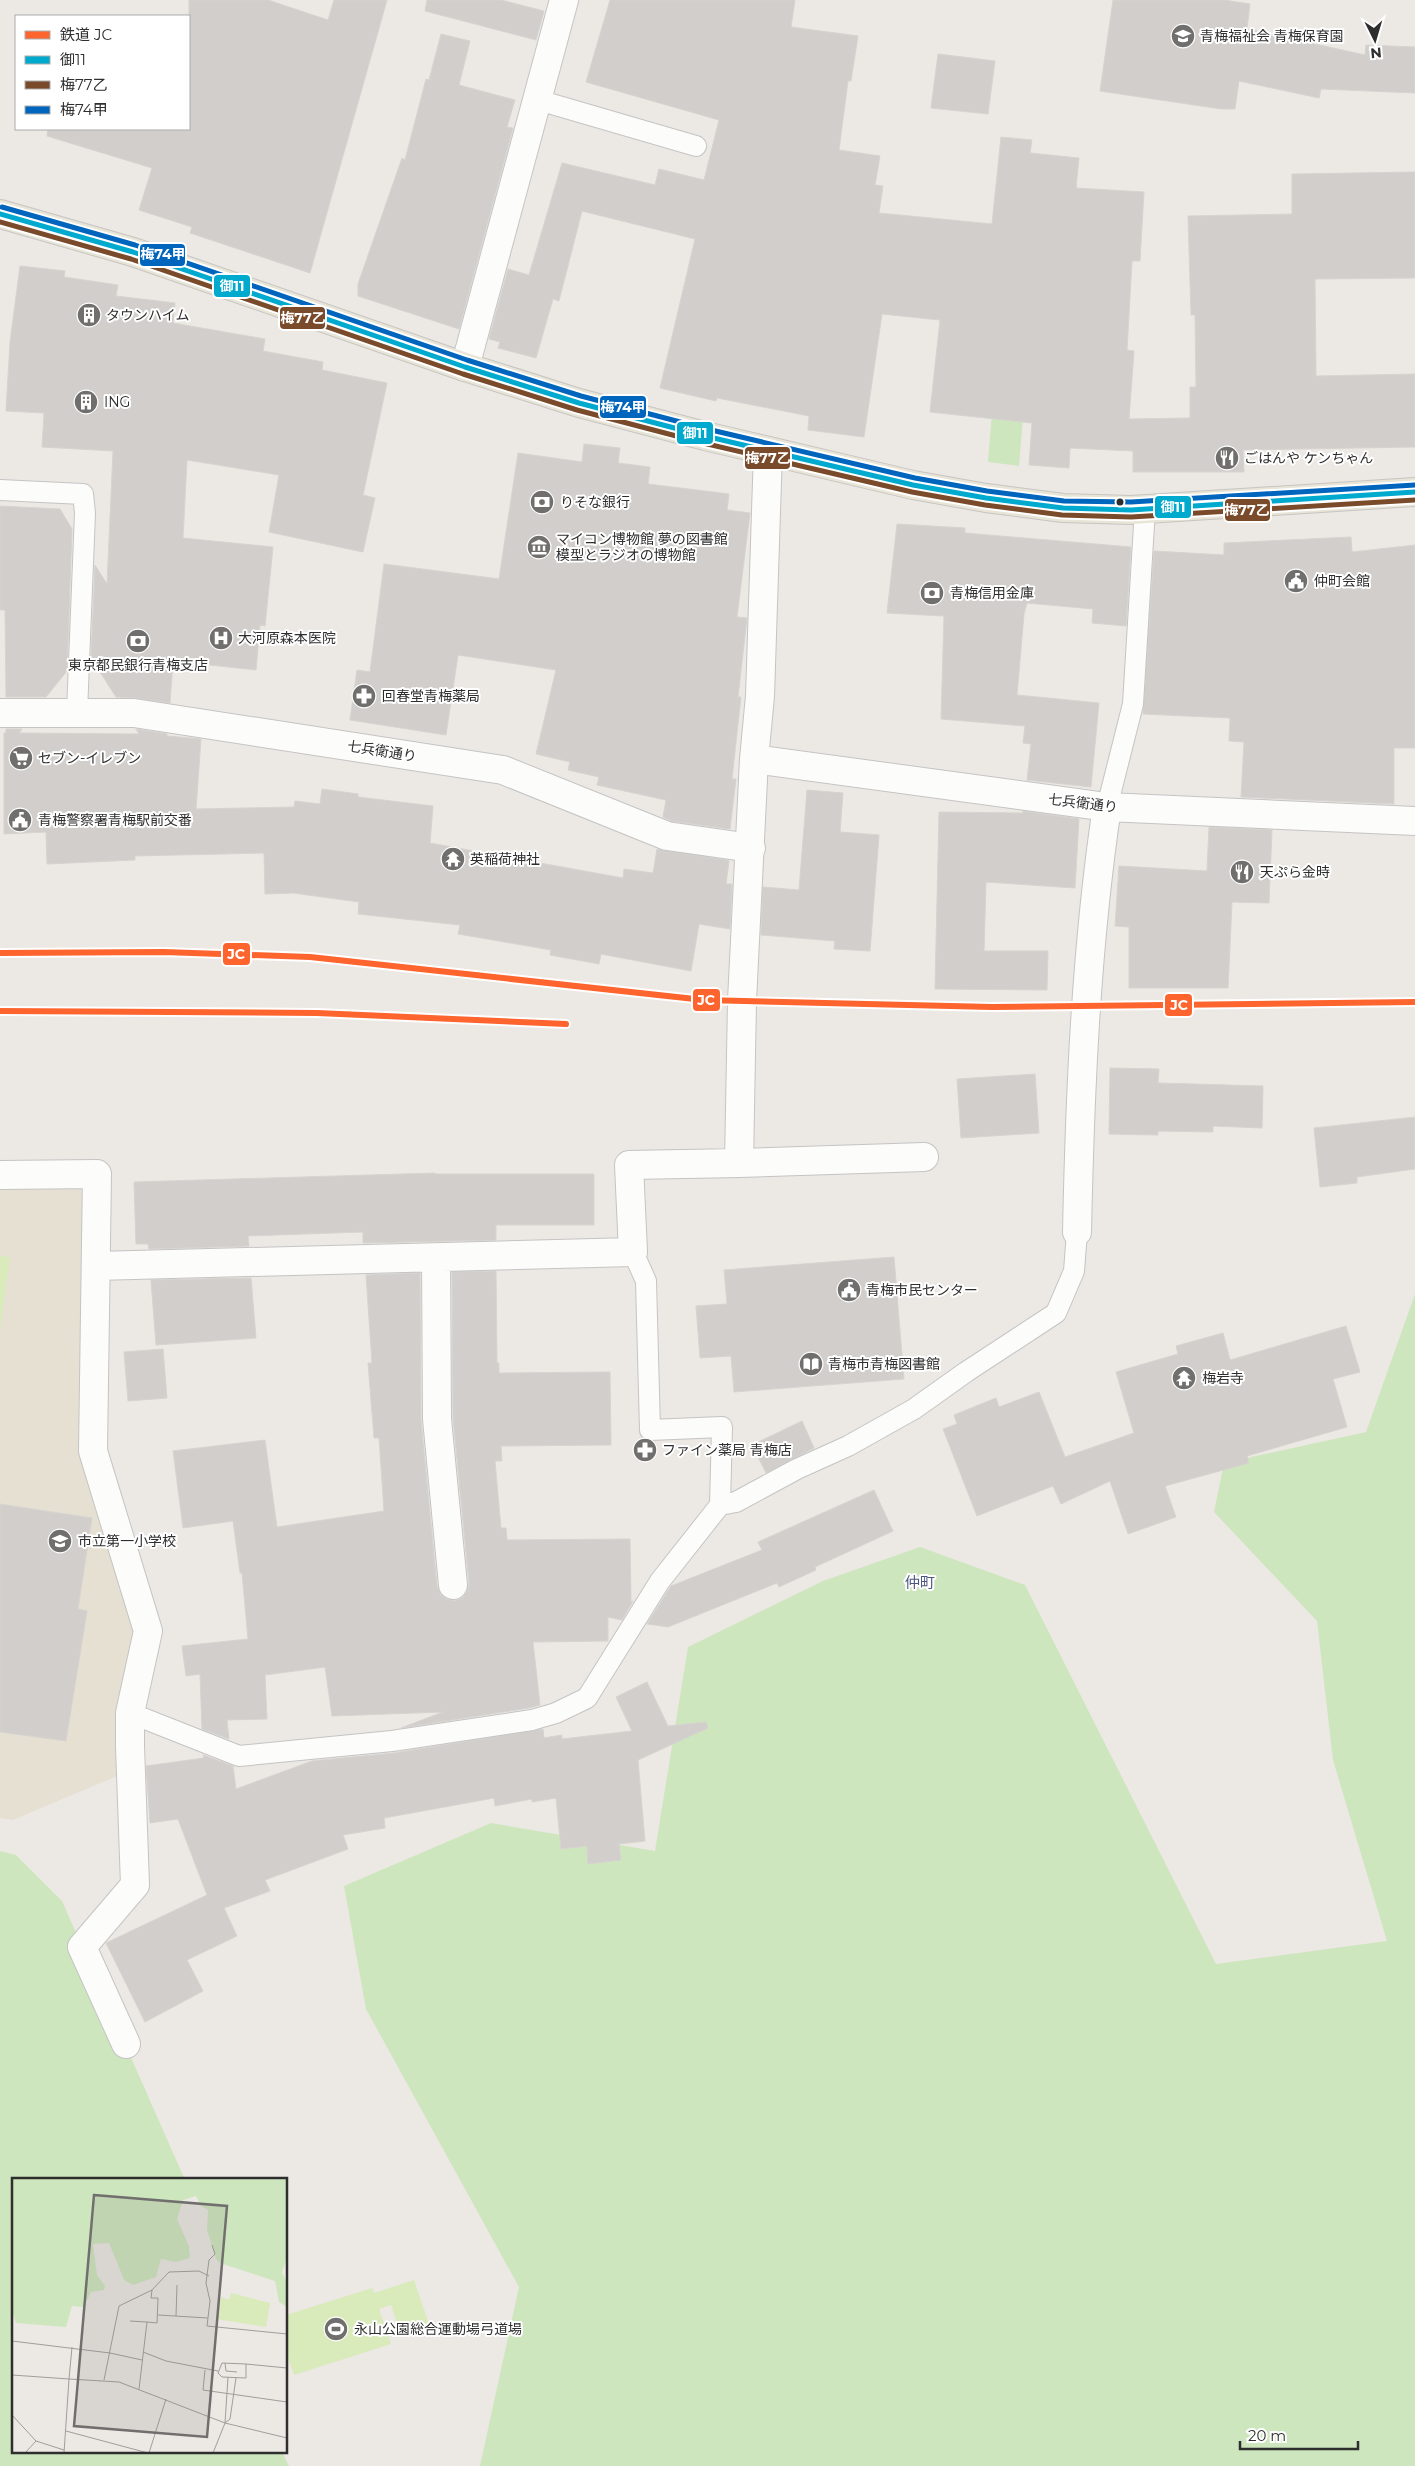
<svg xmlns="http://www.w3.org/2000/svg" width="1415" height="2466" viewBox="0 0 1415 2466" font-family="Montserrat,'Noto Sans JP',sans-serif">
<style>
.education{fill:#e6e0d3}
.green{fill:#cee6be}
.pitch{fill:#d9eabb}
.building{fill:#d1cecb;stroke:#d7d4d0}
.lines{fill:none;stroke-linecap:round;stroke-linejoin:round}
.service-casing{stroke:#c5c4c5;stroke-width:22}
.minor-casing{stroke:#c5c4c5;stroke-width:30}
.primary-casing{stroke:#c6c5c4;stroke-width:30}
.service{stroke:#fcfcfb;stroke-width:20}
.minor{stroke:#fcfcfb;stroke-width:28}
.primary{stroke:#e8e4d6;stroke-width:28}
.bus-1-casing{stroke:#fff;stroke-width:9}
.bus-2-casing{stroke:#fff;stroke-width:9}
.bus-3-casing{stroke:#fff;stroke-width:9}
.bus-1{stroke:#00a9ce;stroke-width:5}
.bus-2{stroke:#7a4b2a;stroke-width:5}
.bus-3{stroke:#0065bd;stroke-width:5}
.rail-1-casing{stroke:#fff;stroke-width:10}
.rail-1{stroke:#fe642e;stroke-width:6}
.bus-dot{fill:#2e2e2e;stroke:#fff;stroke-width:2}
.labels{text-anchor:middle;stroke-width:4;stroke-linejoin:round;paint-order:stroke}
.poi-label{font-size:14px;fill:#2e2e2e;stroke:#fff;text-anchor:start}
.street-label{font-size:14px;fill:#2e2e2e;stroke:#fff}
.neighbourhood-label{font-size:15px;fill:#4d5680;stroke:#fff}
.inset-road{fill:none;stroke:#a09e9b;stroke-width:1}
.view{fill:#706f6e;fill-opacity:0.15;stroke:#706f6e;stroke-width:2.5}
.inset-edge{fill:none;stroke:#2e2e2e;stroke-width:2.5}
.line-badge{stroke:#fff;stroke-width:2}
.badge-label{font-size:14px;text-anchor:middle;font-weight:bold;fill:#fff}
</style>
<rect width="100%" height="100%" fill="#ece8e4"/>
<!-- education -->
<path class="education" d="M97 1174 93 1451 148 1631 130 1746 117 1776 13 1820 0 1818V1177Z"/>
<!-- green -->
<path class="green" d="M1000 313 1031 317 1019 466 988 462Z
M1415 1294V2466H480L519 2287 366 2009 344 1886 491 1823 655 1851 688 1647 823 1581 920 1547 1025 1585 1216 1964 1387 1941 1333 1760 1317 1621 1214 1512 1224 1463 1366 1432Z
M0 1851 16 1855 62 1901 185 2180H14V2452H282L289 2466H0Z"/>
<!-- pitch -->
<path class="pitch" d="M0 1256 10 1257 0 1331Z
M414 2280 429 2324 400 2333 391 2305 379 2309 391 2344 294 2375 286 2352V2315L372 2288 374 2293Z"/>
<!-- building -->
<path class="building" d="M189 0H268L328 20 334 0H387L310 273 190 233 192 227 139 210 152 168 47 136 48 129H189Z
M427 0H501L544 11 536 40 425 11Z
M610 0H795L791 27 858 36 851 81H848L839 150 880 156 875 185 883 186 879 213 992 224 1001 137 1032 140 1030 153 1079 158 1076 188 1144 192 1140 261H1132L1127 350 1134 351 1129 419 1190 418V387H1196L1195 315H1191L1188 216 1292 214V174L1415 172V278L1315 279 1316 376 1415 374V447L1243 450 1244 472H1133V451L1070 448 1069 468 1029 465 1032 423 930 412 940 320 882 314 864 437 808 430 809 416 717 398 716 401 660 388 695 239 582 211 559 301 553 299 536 358 498 348 500 342 489 339 508 269 529 275 562 163 655 185 659 169 704 180 719 120 586 82Z
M1113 0H1224L1250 4 1247 29 1365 55 1366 45 1415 47V93L1321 89 1319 98 1239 81 1235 109H1221L1100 91Z
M441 34 470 41 459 85 515 100 507 127 513 128 459 329 358 296V284L402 158 405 160 426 79 429 80Z
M938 54 995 61 988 114 931 108Z
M20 266 65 271 64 277 118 285 116 296 175 303 173 323 265 339 263 351 323 362 322 370 387 383 363 495 375 498 363 552 269 532 279 475 187 460 183 538 273 547 265 626 260 625 256 670 173 661 170 703 136 698 116 697 91 658 95 565 107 584 113 451 42 447 44 413 6 411 10 342Z
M584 444 620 448 618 463 650 467 648 484 729 494 727 510 750 513 737 617 747 618 738 697H741L732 779H736L730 829 671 821 663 817 666 800 597 785 599 777 568 770 570 762 536 754 556 670 458 655 446 735 350 720 357 670 370 672 384 564 499 579 518 453 582 462Z
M0 506 60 509 72 529 67 671 46 697H6L5 610H0Z
M897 524 965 528V533L1131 547 1126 626 1092 623 1093 609 1027 603 1024 614 1017 695 1099 703 1091 787 1027 780 1031 744 1023 743 1025 726 941 719 944 616 887 613Z
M1351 537 1352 552 1415 545V748H1394V804L1241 797 1244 742 1229 741 1230 718 1143 714 1154 551 1224 555V543Z
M6 729H22L19 733 139 734 136 729 167 734V736L201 739 196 809 294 807 295 801 320 804 322 789 358 794V797L433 806 430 843 623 878 624 869 653 873 657 849 727 860 729 861 726 884H732L730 929 699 924 691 971 601 954 599 964 550 955 551 950 458 934 460 925 358 914 359 902 293 893 265 894 264 853 135 856V860L47 864 46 832 4 834V733H6Z
M807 790 843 793 840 832 879 835 870 951 834 949 835 941 761 935 763 887 799 890Z
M1023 811 1079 819 1075 888 986 882 984 951H1048L1047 990 935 989 939 812 1023 813Z
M1209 827 1272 830 1269 903 1232 902 1228 988H1129V927L1115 926 1119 866 1207 871Z
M1110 1068 1159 1069 1158 1083 1263 1086 1262 1128 1213 1126V1132L1158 1131V1135L1109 1134Z
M1035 1074 1039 1133 961 1138 957 1079Z
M1415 1117V1169L1357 1177V1183L1320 1187 1314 1128Z
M435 1173V1174H594V1225H496V1240L363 1243V1232L248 1236 249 1246 149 1249 148 1244H136L134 1182Z
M894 1257 904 1379 734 1392 731 1356 700 1358 696 1306 727 1304 724 1270Z
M496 1271 497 1363H499V1373L610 1372 611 1445 501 1446 502 1461H495L501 1528H506L507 1540 630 1539 631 1602 633 1601 622 1620 608 1617V1641L533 1642 540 1705 529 1708 401 1728 443 1712 332 1716 325 1667 265 1675 267 1719 227 1720 229 1739 202 1729 200 1674 186 1676 182 1646 248 1639 242 1573H240L233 1521 183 1528 173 1451 265 1440 277 1527 384 1511 379 1438H374L368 1363H372L366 1275 420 1273 421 1420 437 1586 440 1594 446 1599 454 1601 462 1598 467 1592 469 1584 453 1418 452 1272Z
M251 1278 256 1338 156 1345 151 1280Z
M1346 1326 1360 1372 1333 1379 1347 1427 1247 1456 1249 1463 1165 1486 1176 1517 1128 1534 1110 1481 1061 1504 1053 1486 977 1516 943 1429 957 1424 954 1415 996 1398 999 1407 1039 1392 1065 1457 1134 1433 1116 1372 1178 1354 1176 1346 1223 1333 1230 1360Z
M163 1349 167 1398 128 1401 124 1352Z
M802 1421 814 1448 766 1473 752 1445Z
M874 1490 893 1531 815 1567 816 1570 779 1587 777 1583 668 1627 647 1624 671 1586 762 1550 758 1542Z
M0 1504 92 1518 78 1609 87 1611 66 1741 0 1732Z
M647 1682 668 1726 706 1722 708 1728 638 1760 645 1841 619 1844 621 1860 588 1864 587 1846 561 1849 556 1798 532 1802V1799L495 1806 494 1798 384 1818 385 1828 343 1835 348 1849 265 1880 270 1891 224 1908 237 1936 187 1960 203 1991 145 2022 106 1943 207 1895 178 1819 150 1823 146 1766 204 1758 203 1755 233 1766 236 1789 312 1761 394 1753 543 1729 544 1738 562 1735V1739L632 1731 616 1697Z"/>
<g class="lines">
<!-- service casing -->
<g class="service-casing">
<path id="service" d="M538 100 696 146
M0 490 83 494 85 513 77 712
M1107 807 1133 704 1145 509
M720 1505 736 1502 797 1469 848 1446 914 1409 966 1372 1056 1313 1074 1271 1077 1232
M130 1713 239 1756 392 1741 532 1720 556 1713 587 1698 660 1581 720 1505 722 1427 650 1430 646 1281 633 1252"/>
</g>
<!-- minor casing -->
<g class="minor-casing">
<path id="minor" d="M465 367 564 0
M0 713H134L503 770 667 836 751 848
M754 759 1107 807 1415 821
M739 1163 924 1157
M0 1175 97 1174 93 1451 148 1631 130 1713V1746L135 1885 82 1947 126 2044
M1077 1232C1080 1090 1086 948 1107 807
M436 1258 437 1419 453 1585
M96 1266 633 1252 629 1165 739 1163 742 1001 754 759 760 696 768 451"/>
</g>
<!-- primary casing -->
<g class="primary-casing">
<path id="primary" d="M0 214 133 252 465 367 579 403 705 436 913 485 986 498 1063 508 1131 510 1415 492"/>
</g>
<!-- service -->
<use href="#service" class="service"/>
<!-- minor -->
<use href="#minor" class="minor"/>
<!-- primary -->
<use href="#primary" class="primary"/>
<!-- bus-1 casing -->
<g class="bus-1-casing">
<path id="bus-1" d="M0 214 133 252 465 367 579 403 705 436 913 485 986 498 1063 508 1131 510 1415 492"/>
</g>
<!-- bus-2 casing -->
<g class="bus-2-casing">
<path id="bus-2" d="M0 222 131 259 463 374 577 410 703 443 912 492 985 505 1062 515 1131 517 1415 500"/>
</g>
<!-- bus-3 casing -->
<g class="bus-3-casing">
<path id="bus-3" d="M2 207 135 245 467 360 581 396 707 429 915 478 987 491 1064 501 1131 502 1415 485"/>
</g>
<!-- bus-1 -->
<use href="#bus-1" class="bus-1"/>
<!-- bus-2 -->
<use href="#bus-2" class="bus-2"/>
<!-- bus-3 -->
<use href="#bus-3" class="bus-3"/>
<!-- rail-1 casing -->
<g class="rail-1-casing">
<path id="rail-1" d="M0 953 164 952 310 957 704 1000 992 1007 1415 1002
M0 1011 317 1013 566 1024"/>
</g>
<!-- rail-1 -->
<use href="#rail-1" class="rail-1"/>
</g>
<!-- icons -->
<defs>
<g id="school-disc" transform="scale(1.25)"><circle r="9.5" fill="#706f6e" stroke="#fff"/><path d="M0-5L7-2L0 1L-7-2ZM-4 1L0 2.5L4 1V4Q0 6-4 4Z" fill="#fff"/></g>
<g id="building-disc" transform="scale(1.25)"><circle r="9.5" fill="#706f6e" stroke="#fff"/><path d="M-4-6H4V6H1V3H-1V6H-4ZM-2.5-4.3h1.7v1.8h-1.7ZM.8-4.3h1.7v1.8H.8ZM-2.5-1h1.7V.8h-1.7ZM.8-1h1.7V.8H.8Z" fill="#fff"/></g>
<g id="restaurant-disc" transform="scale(1.25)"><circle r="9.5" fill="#706f6e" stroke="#fff"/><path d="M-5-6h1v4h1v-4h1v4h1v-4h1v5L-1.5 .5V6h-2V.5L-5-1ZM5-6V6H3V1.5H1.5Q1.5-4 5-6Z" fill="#fff"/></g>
<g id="bank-disc" transform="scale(1.25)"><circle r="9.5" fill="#706f6e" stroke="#fff"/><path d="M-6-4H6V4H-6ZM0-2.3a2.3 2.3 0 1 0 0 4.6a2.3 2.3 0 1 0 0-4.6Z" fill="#fff"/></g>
<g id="museum-disc" transform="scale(1.25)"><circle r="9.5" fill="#706f6e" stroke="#fff"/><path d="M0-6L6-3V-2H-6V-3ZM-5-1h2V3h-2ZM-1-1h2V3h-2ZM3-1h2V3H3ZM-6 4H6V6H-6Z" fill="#fff"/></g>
<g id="civic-disc" transform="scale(1.25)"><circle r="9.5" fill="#706f6e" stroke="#fff"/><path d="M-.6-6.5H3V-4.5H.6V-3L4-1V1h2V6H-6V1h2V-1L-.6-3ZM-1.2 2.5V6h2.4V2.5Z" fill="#fff"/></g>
<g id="hospital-disc" transform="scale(1.25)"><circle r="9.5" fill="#706f6e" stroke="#fff"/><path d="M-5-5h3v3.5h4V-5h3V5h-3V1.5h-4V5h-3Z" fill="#fff"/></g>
<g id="pharmacy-disc" transform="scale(1.25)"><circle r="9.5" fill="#706f6e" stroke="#fff"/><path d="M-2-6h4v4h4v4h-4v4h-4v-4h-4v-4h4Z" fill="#fff"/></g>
<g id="supermarket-disc" transform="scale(1.25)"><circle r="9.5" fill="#706f6e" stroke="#fff"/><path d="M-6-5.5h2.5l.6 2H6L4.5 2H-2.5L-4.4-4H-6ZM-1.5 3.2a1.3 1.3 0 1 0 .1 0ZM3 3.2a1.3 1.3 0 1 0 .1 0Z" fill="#fff"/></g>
<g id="temple-disc" transform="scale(1.25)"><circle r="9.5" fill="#706f6e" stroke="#fff"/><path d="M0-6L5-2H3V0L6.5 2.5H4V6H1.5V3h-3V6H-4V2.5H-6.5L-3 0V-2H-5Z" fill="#fff"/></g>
<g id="library-disc" transform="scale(1.25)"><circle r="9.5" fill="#706f6e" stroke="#fff"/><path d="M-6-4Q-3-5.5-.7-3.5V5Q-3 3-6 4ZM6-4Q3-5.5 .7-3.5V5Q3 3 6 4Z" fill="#fff"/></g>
<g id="stadium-disc" transform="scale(1.25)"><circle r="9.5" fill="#706f6e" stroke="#fff"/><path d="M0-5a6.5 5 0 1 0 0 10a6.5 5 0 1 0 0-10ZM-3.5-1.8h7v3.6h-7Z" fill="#fff"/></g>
</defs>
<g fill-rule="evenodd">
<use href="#school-disc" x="1183" y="36"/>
<use href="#building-disc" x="89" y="315"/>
<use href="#building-disc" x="86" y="402"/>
<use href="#restaurant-disc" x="1227" y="458"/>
<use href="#bank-disc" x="542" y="502"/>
<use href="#museum-disc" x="539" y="547"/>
<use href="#civic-disc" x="1296" y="581"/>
<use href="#bank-disc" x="932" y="593"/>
<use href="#hospital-disc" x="221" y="638"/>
<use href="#bank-disc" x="138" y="641"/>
<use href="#pharmacy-disc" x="364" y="696"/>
<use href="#supermarket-disc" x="21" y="758"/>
<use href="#civic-disc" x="20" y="820"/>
<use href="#temple-disc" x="453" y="859"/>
<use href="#restaurant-disc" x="1242" y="872"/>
<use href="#civic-disc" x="849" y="1290"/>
<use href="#library-disc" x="811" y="1364"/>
<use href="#temple-disc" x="1184" y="1378"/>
<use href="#pharmacy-disc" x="645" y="1450"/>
<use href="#school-disc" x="60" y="1541"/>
<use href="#stadium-disc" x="336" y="2329"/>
</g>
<!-- markers -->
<circle class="bus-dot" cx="1120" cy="502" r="4.5"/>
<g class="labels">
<!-- poi labels -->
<g class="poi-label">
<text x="1200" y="41">青梅福祉会 青梅保育園</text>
<text x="106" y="320">タウンハイム</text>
<text x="104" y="407">ING</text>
<text x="1244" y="463">ごはんや ケンちゃん</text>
<text x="560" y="507">りそな銀行</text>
<text x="556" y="544">マイコン博物館 夢の図書館<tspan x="556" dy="16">模型とラジオの博物館</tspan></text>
<text x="1314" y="586">仲町会館</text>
<text x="950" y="598">青梅信用金庫</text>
<text x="238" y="643">大河原森本医院</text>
<text x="138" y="670" text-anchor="middle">東京都民銀行青梅支店</text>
<text x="382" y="701">回春堂青梅薬局</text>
<text x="38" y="763">セブン-イレブン</text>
<text x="38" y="825">青梅警察署青梅駅前交番</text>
<text x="470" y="864">英稲荷神社</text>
<text x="1260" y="877">天ぷら金時</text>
<text x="866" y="1295">青梅市民センター</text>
<text x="828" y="1369">青梅市青梅図書館</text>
<text x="1202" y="1383">梅岩寺</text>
<text x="662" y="1455">ファイン薬局 青梅店</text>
<text x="78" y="1546">市立第一小学校</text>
<text x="354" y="2334">永山公園総合運動場弓道場</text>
</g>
<!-- street labels -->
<g class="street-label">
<text transform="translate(382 751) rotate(9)" y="5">七兵衛通り</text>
<text transform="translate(1083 803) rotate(7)" y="5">七兵衛通り</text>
</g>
<!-- neighbourhood labels -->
<g class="neighbourhood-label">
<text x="920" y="1588">仲町</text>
</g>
</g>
<!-- overview -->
<g transform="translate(12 2178)">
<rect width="275" height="275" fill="#ece8e4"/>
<path d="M0 0H275V80L270 94 275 106V129L267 124 263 103 208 85 204 81 195 52 196 32 189 28 184 18 171 22 165 41 177 68 178 80 164 84 149 81 144 99 121 107 112 102 97 65 81 66 85 97 93 108 92 112 79 114 72 129 60 128 54 149 4 145 0 133Z" fill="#cee6be"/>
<path d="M219 115 258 125 254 149 204 141 209 119 217 122Z" fill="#d9eabb"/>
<path class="inset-road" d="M200 67 203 76 197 82 194 105 198 123 195 148 275 156M146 137 196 140M164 138 165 107M118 143 135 144M0 163 98 175 130 182M131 174 154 183 206 193M213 185 214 193 225 194M234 186V200L210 199 206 195 210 185 234 186 275 190M193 192 191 212 275 224M0 197 57 201 52 275M57 201 60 169M57 201 107 204 213 245 275 260M92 202 107 128 140 112 157 94 187 93 197 98M127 211 135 144 145 145 146 120H139L140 112M0 237 24 263M213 245 218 241 224 200M213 245 216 199M54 253 136 275M13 275 24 263 52 272M137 275 154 221M201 275 213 245"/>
<path class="view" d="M82 17 215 28 195 259 62 248Z"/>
<rect width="275" height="275" class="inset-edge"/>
</g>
<g class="line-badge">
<rect x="139" y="243" width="47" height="24" rx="5" fill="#0065bd"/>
<rect x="213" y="274" width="38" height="24" rx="5" fill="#00a9ce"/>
<rect x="279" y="306" width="47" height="24" rx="5" fill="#7a4b2a"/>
<rect x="599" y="395" width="48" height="24" rx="5" fill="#0065bd"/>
<rect x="676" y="421" width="38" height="24" rx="5" fill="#00a9ce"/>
<rect x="744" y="446" width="47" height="24" rx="5" fill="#7a4b2a"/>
<rect x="1154" y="495" width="38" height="24" rx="5" fill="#00a9ce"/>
<rect x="1224" y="498" width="47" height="24" rx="5" fill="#7a4b2a"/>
<rect x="222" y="942" width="29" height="24" rx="5" fill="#fe642e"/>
<rect x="692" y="988" width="29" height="24" rx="5" fill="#fe642e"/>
<rect x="1164" y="993" width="29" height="24" rx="5" fill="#fe642e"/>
</g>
<g class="badge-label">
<text x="163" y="259">梅74甲</text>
<text x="232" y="291">御11</text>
<text x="303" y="323">梅77乙</text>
<text x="623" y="412">梅74甲</text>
<text x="695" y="438">御11</text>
<text x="768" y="463">梅77乙</text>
<text x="1173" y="512">御11</text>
<text x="1247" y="515">梅77乙</text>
<text x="236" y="959">JC</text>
<text x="706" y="1005">JC</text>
<text x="1179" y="1010">JC</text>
</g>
<!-- legend -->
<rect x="15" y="15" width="175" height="115" fill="#ffffff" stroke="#ababab"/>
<rect x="25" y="31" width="25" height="8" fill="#fe642e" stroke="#ababab"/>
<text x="60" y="40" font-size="15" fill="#2e2e2e">鉄道 JC</text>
<rect x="25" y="56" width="25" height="8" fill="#00a9ce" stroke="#ababab"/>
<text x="60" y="65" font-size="15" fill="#2e2e2e">御11</text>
<rect x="25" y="81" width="25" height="8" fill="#7a4b2a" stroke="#ababab"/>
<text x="60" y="90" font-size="15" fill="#2e2e2e">梅77乙</text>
<rect x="25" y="106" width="25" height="8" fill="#0065bd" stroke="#ababab"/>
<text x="60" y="115" font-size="15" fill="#2e2e2e">梅74甲</text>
<!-- north arrow -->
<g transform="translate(1375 40) rotate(175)" stroke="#ffffff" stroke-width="4" paint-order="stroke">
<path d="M0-4L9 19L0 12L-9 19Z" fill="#2e2e2e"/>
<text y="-8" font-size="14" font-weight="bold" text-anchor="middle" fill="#2e2e2e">N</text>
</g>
<!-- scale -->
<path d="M1240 2441v8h118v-8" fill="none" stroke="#2e2e2e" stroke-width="2.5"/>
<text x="1248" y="2441" font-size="15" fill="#2e2e2e" stroke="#ffffff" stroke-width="4" paint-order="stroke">20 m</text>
</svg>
